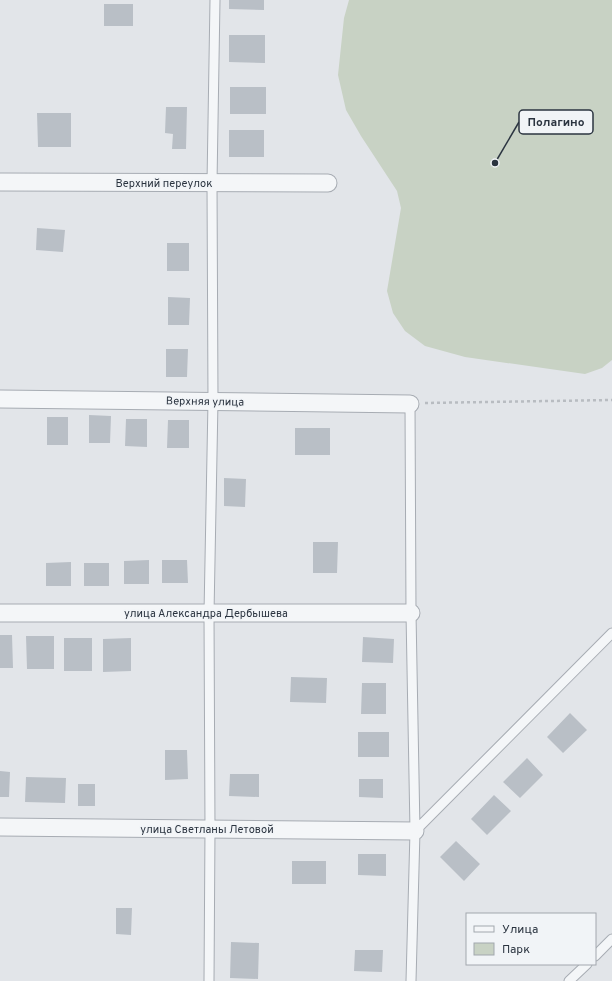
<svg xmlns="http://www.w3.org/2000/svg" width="612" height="981" viewBox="0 0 612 981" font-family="Overpass,sans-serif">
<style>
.green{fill:#c8d2c4}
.building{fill:#b9bfc6}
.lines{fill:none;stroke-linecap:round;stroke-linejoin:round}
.lane-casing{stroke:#a7acb3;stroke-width:11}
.street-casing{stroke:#a7acb3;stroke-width:19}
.path{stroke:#b8bcc1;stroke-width:2.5;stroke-dasharray:3 3;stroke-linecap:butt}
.lane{stroke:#f4f6f8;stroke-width:9}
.street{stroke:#f4f6f8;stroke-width:17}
.labels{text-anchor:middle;stroke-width:3;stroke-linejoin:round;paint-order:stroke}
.street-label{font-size:11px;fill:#2b3440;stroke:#f1f4f7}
.leader{fill:none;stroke:#2b3440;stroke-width:1.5}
.callout-dot{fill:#2b3440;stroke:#f1f4f7;stroke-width:1.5}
.callout{fill:#f1f4f7;stroke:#2b3440;stroke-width:1.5}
.callout-label{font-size:12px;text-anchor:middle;font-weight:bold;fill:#2b3440}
</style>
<rect width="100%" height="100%" fill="#e2e5e9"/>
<!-- green -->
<path class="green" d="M349 0H612V360L602 368 585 374 465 357 425 346 405 331 393 313 387 291 401 208 397 191 361 136 346 110 338 75 344 18Z"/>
<!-- building -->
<path class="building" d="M229 0H264V10L229 9Z
M104 4H133V26H104Z
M229 35H265V63L229 62Z
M230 87H266V114H230Z
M166 107H187L186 149H172L173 134 165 133Z
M37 113H71V147H38Z
M229 130H264V157H229Z
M37 228 65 230 63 252 36 250Z
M167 243H189V271H167Z
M168 297 190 298 189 325H168Z
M166 349H188L187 377H166Z
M89 415 111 416 110 443H89Z
M47 417H68V445H47Z
M126 419H147V447L125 446Z
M168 420H189V448H167Z
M295 428H330V455H295Z
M224 478 246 479 245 507 224 506Z
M313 542H338L337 573H313Z
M149 560V584H124V561Z
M162 560H187L188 583H162Z
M71 562V586H46V563Z
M84 563H109V586H84Z
M0 635H12L13 668H0Z
M26 636H54V669H27Z
M363 637 394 639 393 663 362 662Z
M64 638H92V671H64Z
M131 638V671L103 672V639Z
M291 677 327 678 326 703 290 702Z
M362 683H386V714H361Z
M570 713 587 730 563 753 547 737Z
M358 732H389V757H358Z
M165 750H187L188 779 165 780Z
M527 758 543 775 520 798 503 782Z
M0 771 10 772 9 797H0Z
M230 774H259V797L229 796Z
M26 777 66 778 65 803 25 802Z
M359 779H383V798L359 797Z
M78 784H95V806H78Z
M494 795 511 811 487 835 471 819Z
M456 841 480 864 464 881 440 857Z
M358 854H386V876L358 875Z
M292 861H326V884H292Z
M116 908H132L131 935 116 934Z
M231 942 259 943 258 979 230 978Z
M355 950H383L382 972 354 971Z"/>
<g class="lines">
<!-- lane casing -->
<g class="lane-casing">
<path id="lane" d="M410 404 411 613 415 831 411 981
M415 831 612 633
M595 956 612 939
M209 981 210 829 209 614 213 401 212 183 215 0
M569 981 587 964"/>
</g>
<!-- street casing -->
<g class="street-casing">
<path id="street" d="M0 182 328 183
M0 399 410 404
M0 613H411
M0 827 415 831"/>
</g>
<!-- path -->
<path class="path" d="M425 403 612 400"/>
<!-- lane -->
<use href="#lane" class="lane"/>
<!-- street -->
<use href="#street" class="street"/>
</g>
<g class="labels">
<!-- street labels -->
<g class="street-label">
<text x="164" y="187">Верхний переулок</text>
<text transform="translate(205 401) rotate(1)" y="4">Верхняя улица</text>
<text x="206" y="617">улица Александра Дербышева</text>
<text x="207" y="833">улица Светланы Летовой</text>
</g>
</g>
<!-- callouts -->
<path class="leader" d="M495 163L519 122"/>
<circle class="callout-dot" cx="495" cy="163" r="4"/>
<rect class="callout" x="519" y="110" width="74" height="24" rx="4"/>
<g class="callout-label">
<text x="556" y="126">Полагино</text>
</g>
<!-- legend -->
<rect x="466" y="913" width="130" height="52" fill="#f1f4f7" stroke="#a2a7ae"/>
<rect x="474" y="926" width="20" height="6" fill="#f4f6f8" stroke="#a2a7ae"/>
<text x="502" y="933" font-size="12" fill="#2b3440">Улица</text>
<rect x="474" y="943" width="20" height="12" fill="#c8d2c4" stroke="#a2a7ae"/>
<text x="502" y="953" font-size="12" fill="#2b3440">Парк</text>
</svg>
